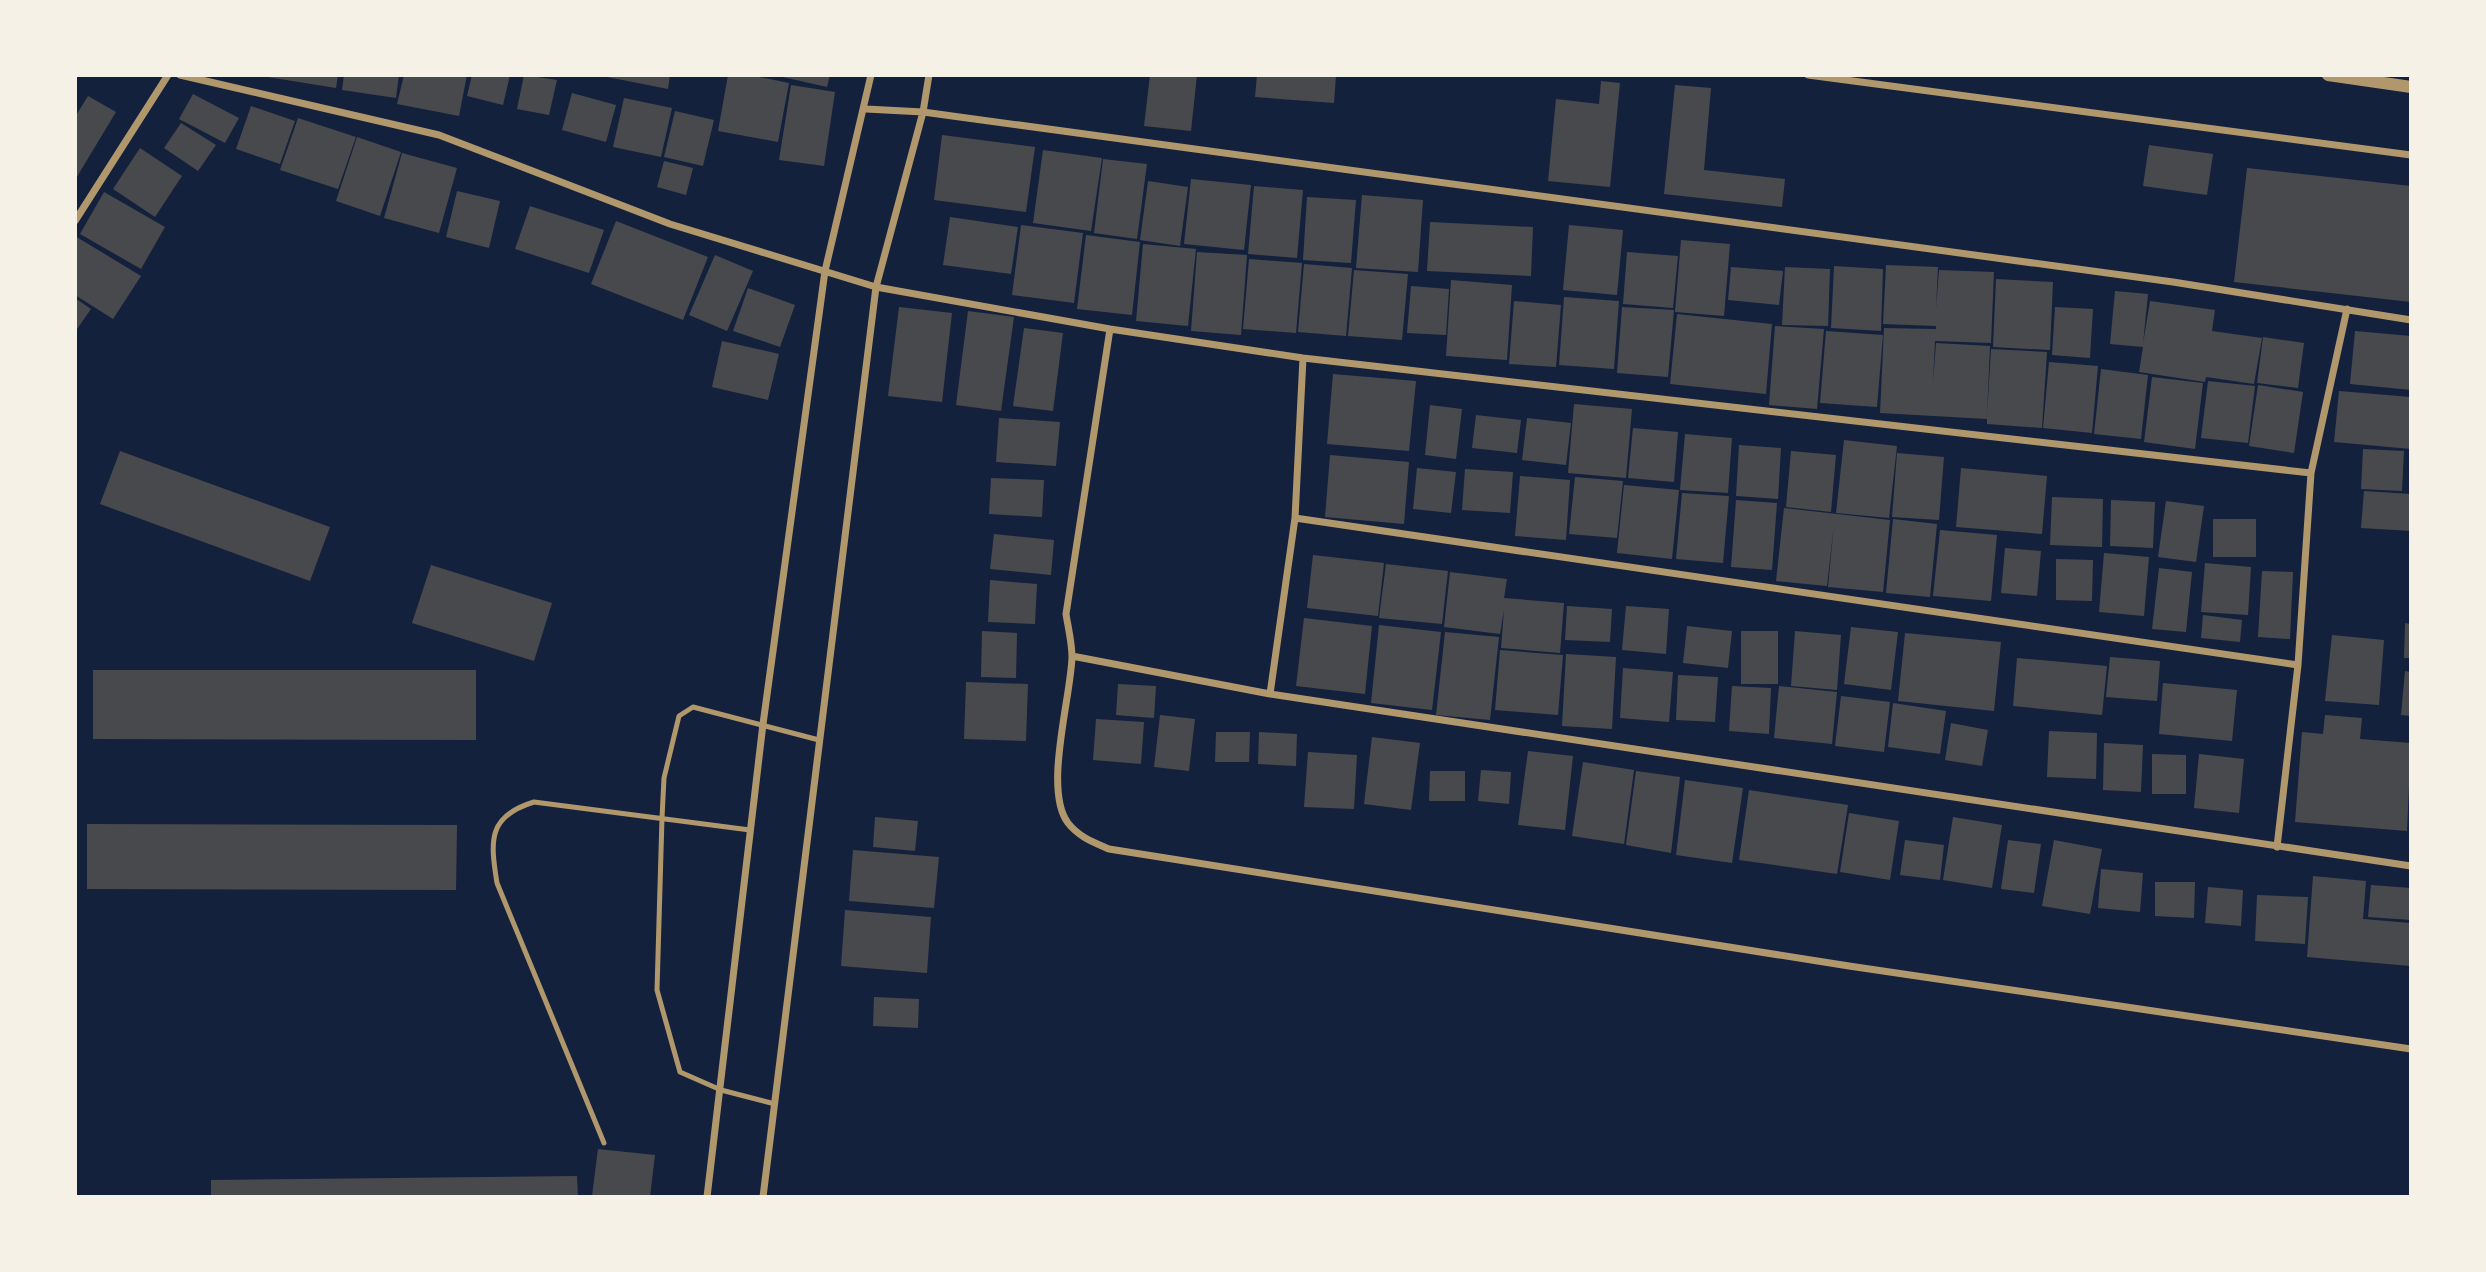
<svg xmlns="http://www.w3.org/2000/svg" width="2486" height="1272" viewBox="0 0 2486 1272" font-family="'Public Sans',sans-serif">
<style>
.building{fill:#48494c}
.lines{fill:none;stroke-linecap:round;stroke-linejoin:round}
.service{stroke:#b1986c;stroke-width:5}
.minor{stroke:#b1986c;stroke-width:7}
.tertiary{stroke:#b1986c;stroke-width:12}
</style>
<rect width="100%" height="100%" fill="#14213d"/>
<!-- building -->
<path class="building" d="M255 75H338L336 88Z
M344 75H399L396 98 342 90Z
M404 75H467L459 116 397 104Z
M472 75H510L503 105 467 96Z
M524 75 557 80 549 115 517 109Z
M597 75H670L668 89Z
M728 75H749L789 83 778 142 718 131Z
M774 75H830L827 87Z
M1150 75H1197L1191 131 1144 126Z
M1257 75H1336L1334 103 1255 97Z
M1601 81 1620 83 1610 187 1548 181 1556 99 1599 104Z
M791 85 835 92 824 166 779 160Z
M1675 85 1711 88 1704 170 1785 179 1782 207 1664 194Z
M572 93 616 105 606 142 562 130Z
M193 94 239 118 225 143 179 119Z
M88 96 116 112 75 180V117Z
M624 98 672 108 661 157 613 147Z
M251 106 295 121 280 164 236 149Z
M675 111 714 120 703 166 664 157Z
M298 118 356 137 338 189 280 170Z
M181 123 216 145 198 171 164 148Z
M942 135 1035 147 1026 212 934 200Z
M357 137 401 152 380 216 336 201Z
M2149 145 2213 154 2207 195 2143 186Z
M140 148 182 176 155 217 113 189Z
M1043 150 1102 158 1091 231 1033 223Z
M402 153 457 168 439 233 384 218Z
M1103 159 1147 164 1137 239 1094 233Z
M664 161 693 168 686 195 657 187Z
M2247 168 2411 186V302L2234 282Z
M1191 179 1251 185 1244 250 1184 244Z
M1148 181 1188 187 1180 246 1140 240Z
M1254 186 1303 190 1297 258 1248 254Z
M457 191 500 201 489 248 446 237Z
M104 192 165 227 141 269 80 234Z
M1362 195 1423 200 1418 272 1356 268Z
M1307 197 1356 200 1351 263 1303 260Z
M530 206 604 230 589 273 515 249Z
M950 217 1018 227 1011 274 943 265Z
M616 221 708 257 683 320 591 284Z
M1430 222 1533 227 1531 276 1427 271Z
M1021 225 1083 233 1074 303 1012 295Z
M1569 225 1623 230 1617 295 1563 290Z
M1086 235 1140 242 1132 315 1077 309Z
M75 236 141 276 113 319 75 295Z
M1681 240 1730 244 1724 316 1675 312Z
M1143 244 1196 249 1188 326 1136 321Z
M1197 252 1247 255 1241 335 1191 331Z
M1627 252 1678 256 1673 308 1623 304Z
M715 255 753 271 727 331 689 315Z
M1249 259 1302 263 1296 333 1243 329Z
M1304 264 1352 268 1346 336 1298 332Z
M1886 265 1938 267 1936 309 1939 270 1994 272 1991 343 1935 341 1933 383 1936 343 1990 346 1987 416 1991 349 2047 352 2042 428 1987 424V419L1880 413 1884 328 1936 329V326L1883 324Z
M1834 266 1883 269 1881 331 1831 328Z
M1731 267 1783 271 1779 305 1728 300Z
M1785 267 1830 269 1828 326 1782 325Z
M1354 270 1408 274 1402 340 1348 336Z
M1996 279 2053 282 2050 350 1993 347Z
M1451 280 1512 285 1507 360 1446 356Z
M1411 286 1449 289 1446 335 1407 333Z
M748 288 795 305 780 347 733 331Z
M2115 291 2148 294 2143 344 2150 301 2215 310 2212 331 2262 338 2254 384 2206 377 2205 382 2139 372 2143 347 2110 344Z
M1564 297 1619 301 1614 369 1559 365Z
M75 298 91 309 75 332Z
M1514 301 1561 305 1556 367 1509 364Z
M899 307 952 313 942 402 888 396Z
M1622 307 1674 310 1668 377 1617 373Z
M2055 307 2093 309 2090 358 2052 355Z
M968 311 1014 317 1001 411 956 405Z
M1677 314 1772 324 1766 394 1670 384Z
M1775 326 1824 329 1817 409 1769 405Z
M1024 328 1063 333 1053 411 1013 406Z
M1826 331 1883 335 1877 407 1820 403Z
M2355 331 2411 336V390L2350 384Z
M2263 337 2304 343 2298 388 2257 383Z
M722 341 779 354 768 400 712 387Z
M2049 362 2098 366 2092 433 2043 428Z
M2101 369 2148 375 2141 439 2094 434Z
M1333 374 1416 381 1409 451 1327 444Z
M2152 377 2203 383 2195 449 2144 442Z
M2208 381 2255 386 2248 443 2201 438Z
M2258 385 2303 392 2294 453 2249 446Z
M2339 391 2411 397V449L2334 442Z
M1574 404 1632 409 1626 478 1568 473Z
M1430 405 1462 409 1456 459 1425 455Z
M1476 415 1521 420 1517 453 1472 448Z
M999 418 1060 422 1056 466 996 462Z
M1527 418 1571 423 1566 465 1522 460Z
M1633 428 1678 432 1674 482 1628 478Z
M1685 434 1732 438 1728 493 1680 490Z
M1844 440 1897 446 1889 518 1836 513Z
M1739 445 1781 448 1778 499 1736 496Z
M2363 449 2404 451 2402 491 2361 489Z
M120 451 330 527 310 581 100 504Z
M1791 451 1836 455 1831 512 1786 507Z
M1897 453 1944 457 1939 520 1892 517Z
M1330 455 1409 462 1404 524 1325 517Z
M1417 468 1456 472 1451 513 1413 509Z
M1961 468 2047 476 2042 534 1956 527Z
M1465 469 1513 472 1510 513 1462 510Z
M1520 476 1570 480 1566 540 1515 536Z
M1575 477 1623 481 1617 538 1569 534Z
M991 478 1044 480 1042 517 989 514Z
M1624 485 1679 490 1672 559 1617 553Z
M2364 491 2411 494V531L2361 528Z
M1682 493 1729 496 1723 563 1676 559Z
M2052 497 2103 499 2102 547 2050 545Z
M1736 500 1777 503 1772 570 1731 567Z
M2111 500 2155 502 2153 548 2110 546Z
M2166 501 2204 506 2196 562 2158 557Z
M1784 508 1890 520 1883 592 1828 587 1834 524 1827 586 1776 581Z
M1893 519 1937 524 1930 597 1886 593Z
M2213 519H2256V557H2213Z
M1940 530 1997 535 1991 601 1933 596Z
M994 534 1054 540 1051 575 990 569Z
M2005 548 2041 551 2037 596 2001 593Z
M2104 553 2149 557 2144 616 2099 612Z
M1313 555 1384 563 1378 616 1307 608Z
M2056 559 2093 560 2092 601 2056 600Z
M2205 563 2251 567 2248 615 2201 612Z
M1386 564 1448 571 1442 624 1379 618Z
M431 565 552 603 534 661 412 623Z
M2159 568 2192 572 2186 632 2152 629Z
M2262 571 2293 572 2290 639 2258 637Z
M1450 572 1507 579 1504 598 1564 603 1560 653 1501 648 1504 610 1500 634 1444 627Z
M990 580 1037 584 1035 624 988 622Z
M1567 606 1612 609 1610 642 1565 640Z
M1626 606 1669 609 1666 654 1622 650Z
M2203 615 2242 620 2240 642 2201 638Z
M1304 618 1372 626 1365 694 1296 686Z
M2405 623 2411 624V658H2404Z
M1379 625 1441 632 1432 710 1371 703Z
M1687 626 1732 631 1728 668 1683 663Z
M1851 627 1898 632 1891 690 1844 684Z
M982 631 1017 633 1016 678 981 677Z
M1741 631H1778V684H1741Z
M1795 631 1841 635 1837 690 1791 686Z
M1445 632 1499 637 1490 720 1436 715Z
M1905 633 2001 642 1994 711 1898 701Z
M2332 635 2384 640 2379 705 2325 701Z
M1500 650 1563 655 1558 715 1495 710Z
M1566 654 1616 657 1612 729 1562 726Z
M2110 657 2160 661 2157 701 2106 697Z
M2017 658 2107 666 2102 715 2013 706Z
M1623 668 1673 672 1669 722 1620 718Z
M93 670H476V740L93 739Z
M2405 671 2411 672V716L2401 715Z
M1678 675 1718 677 1715 722 1676 720Z
M966 682 1028 684 1026 741 964 739Z
M2163 683 2237 690 2232 741 2159 734Z
M1118 684 1156 686 1154 718 1116 715Z
M1732 686 1771 688 1769 734 1729 731Z
M1779 686 1837 692 1832 744 1774 738Z
M1841 696 1890 702 1884 752 1835 746Z
M1893 703 1946 711 1940 754 1888 747Z
M1160 715 1195 719 1189 771 1154 767Z
M2325 715 2362 718 2360 739 2411 743 2407 831 2295 822 2302 732 2323 734Z
M1096 719 1144 722 1141 764 1093 760Z
M1951 723 1988 730 1982 766 1945 760Z
M2049 731 2097 733 2096 779 2047 777Z
M1216 732H1250L1249 762H1215Z
M1259 732 1297 734 1296 766 1258 764Z
M1372 737 1420 743 1411 810 1364 804Z
M2104 743 2143 745 2141 792 2103 790Z
M1528 751 1573 756 1565 830 1518 825Z
M1308 752 1357 755 1354 809 1304 807Z
M2152 754 2186 755V794H2152Z
M2199 754 2244 759 2239 813 2194 808Z
M1583 762 1634 770 1624 844 1572 836Z
M1481 770 1511 772 1509 804 1478 801Z
M1430 771H1465V801H1429Z
M1636 771 1680 777 1671 853 1626 845Z
M1685 780 1743 788 1732 863 1676 855Z
M1749 790 1848 805 1837 874 1739 860Z
M1849 813 1899 821 1890 880 1840 872Z
M875 817 918 821 915 851 873 847Z
M1953 817 2002 825 1992 888 1943 880Z
M87 824 457 825 456 890 87 889Z
M1905 840 1944 845 1940 880 1900 875Z
M2008 840 2041 844 2034 893 2001 889Z
M2054 840 2102 849 2090 914 2042 906Z
M853 850 939 857 934 908 849 901Z
M2101 869 2143 873 2140 912 2098 908Z
M2313 876 2366 881 2363 919 2411 923 2410 966 2307 957Z
M2155 882H2195L2194 918 2155 916Z
M2371 885 2411 888V920L2368 917Z
M2208 887 2243 890 2241 926 2205 923Z
M2257 895 2308 897 2305 944 2255 941Z
M845 910 931 917 927 973 841 966Z
M874 997 919 999 918 1028 873 1026Z
M598 1149 655 1155 650 1197 592 1196Z
M577 1176 578 1197H211V1180Z"/>
<g class="lines">
<!-- service -->
<path class="service" d="M775 1104 721 1090 680 1072 657 990 662 818 664 778 679 716 693 707 819 740
M604 1143 497 883C490 840 488 816 534 802L750 830"/>
<!-- minor -->
<path class="minor" d="M180 75 439 135 670 224 876 287 1110 329 1303 358 2311 473
M1808 75 2411 155
M866 109 923 112 2173 282 2411 320
M75 221 168 75
M1110 329 1066 614C1068 627 1072 643 1072 657 1071 697 1043 790 1068 823 1079 837 1093 842 1109 849L1849 966 2411 1049
M1295 518 2298 665
M1072 656 1270 694 2411 866
M1270 694 1295 518 1303 358
M2277 847 2298 665 2311 473 2347 309
M707 1197 763 724 825 271 871 75
M763 1197 876 287 923 112 929 75"/>
<!-- tertiary -->
<path class="tertiary" d="M2328 75 2411 87"/>
</g>
<!-- border -->
<rect width="2486" height="1272" fill="none" stroke="#f6f1e7" stroke-width="154"/>
</svg>
